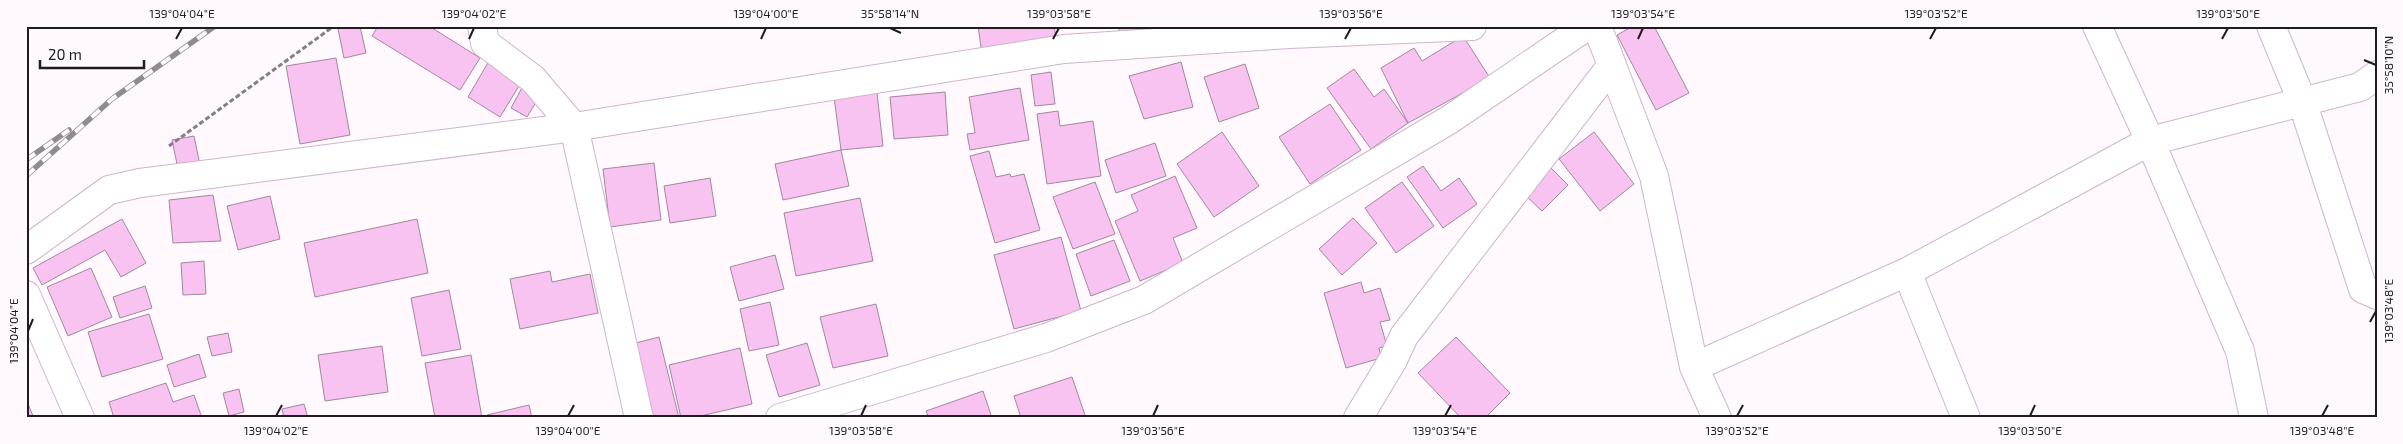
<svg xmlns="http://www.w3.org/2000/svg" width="2403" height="444" viewBox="0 0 2403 444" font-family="'Exo 2',sans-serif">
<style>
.building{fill:#f8c2f1;stroke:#a1889e}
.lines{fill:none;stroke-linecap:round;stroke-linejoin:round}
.minor-casing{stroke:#cfb5cb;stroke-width:30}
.path{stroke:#877e85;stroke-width:3;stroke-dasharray:5 2.5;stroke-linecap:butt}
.minor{stroke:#fff;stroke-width:28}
.rail-casing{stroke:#928a90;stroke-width:5.5}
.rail{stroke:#fff9fe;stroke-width:4;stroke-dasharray:11;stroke-linecap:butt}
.ticks{fill:none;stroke:#231921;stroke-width:2}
.neatline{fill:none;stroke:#231921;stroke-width:2}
.ticks-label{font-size:12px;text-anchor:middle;fill:#231921}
</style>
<rect width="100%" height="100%" fill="#fff9fe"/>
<!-- building -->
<path class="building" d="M349 26H360L366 53 344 58 338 29Z
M378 26H429L480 58 460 90 372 36Z
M978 26H1054L1057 43 982 54Z
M1119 26H1187V31L1119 32Z
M1633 26H1654L1689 93 1656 110 1617 35Z
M1463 36 1490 78 1408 123 1381 68 1414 48 1422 61Z
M336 58 350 135 300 144 286 66Z
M489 61 522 81 500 117 468 97Z
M1181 62 1193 107 1144 119 1129 76Z
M1245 64 1259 108 1219 122 1204 77Z
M1354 69 1374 97 1384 89 1408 123 1371 149 1327 88Z
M1051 72 1055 104 1035 106 1031 75Z
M524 84 541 94 527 117 511 108Z
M1020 88 1029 140 970 150 967 134 975 133 969 97Z
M945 92 948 135 894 139 890 97Z
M877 93 883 146 841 150 834 97Z
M1330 104 1361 150 1310 184 1279 137Z
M1058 111 1060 126 1093 121 1101 176 1047 184 1037 114Z
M1222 132 1259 186 1214 217 1177 164Z
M1594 132 1634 184 1600 211 1559 159Z
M194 136 200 165 178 169 172 140Z
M1155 143 1166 176 1116 193 1105 160Z
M841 150 849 186 783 200 775 164Z
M989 151 996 177 1010 174 1011 177 1024 174 1040 230 995 243 970 156Z
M654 163 661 220 610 227 603 169Z
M1423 166 1441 191 1459 178 1477 204 1443 228 1407 177Z
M1550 167 1568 185 1542 211 1524 194Z
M1175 176 1197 228 1173 238 1183 263 1140 281 1115 221 1138 211 1131 195Z
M710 178 716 216 670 223 664 186Z
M1095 182 1115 234 1073 249 1053 197Z
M1402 182 1434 226 1396 253 1365 208Z
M213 195 221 241 173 243 169 200Z
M270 196 280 239 238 250 227 206Z
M860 198 873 261 796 276 784 213Z
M1353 218 1377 243 1342 275 1319 249Z
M122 219 146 263 121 277 105 250 42 285 33 268Z
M417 219 428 273 315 297 304 243Z
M1061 237 1081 311 1014 329 994 255Z
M1114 240 1130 281 1091 296 1076 254Z
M775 255 784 289 739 301 730 267Z
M204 261 206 294 183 295 181 263Z
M91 268 112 317 68 336 47 287Z
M550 271 552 282 590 274 598 313 520 329 510 279Z
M1361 282 1364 293 1380 288 1390 320 1380 322 1387 346 1379 348 1381 358 1346 368 1324 293Z
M145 286 152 308 120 318 113 297Z
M449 290 461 349 422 356 411 298Z
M770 302 779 345 749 351 740 309Z
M876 304 888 356 833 368 820 317Z
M149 314 163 359 102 377 88 332Z
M228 333 232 352 212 356 207 337Z
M659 337 679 418H650L632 344Z
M1456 337 1510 393 1485 418H1461L1418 373Z
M807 343 820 385 779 397 766 355Z
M382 346 388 392 325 401 318 355Z
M740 348 752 404 692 418H681L669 365Z
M199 354 206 377 174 387 167 365Z
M471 355 482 418H435L425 363Z
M1072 377 1086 418H1021L1014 396Z
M166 383 173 402 194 395 202 418H114L109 402Z
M239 389 244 412 229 416 223 393Z
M983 391 992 418H929L926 411Z
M26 399 33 416 28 418H26Z
M304 404 308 418H284L282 409Z
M529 405 532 418H487V415Z"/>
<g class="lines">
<!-- minor casing -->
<g class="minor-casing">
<path id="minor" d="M482 26 485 43 533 79 574 127 639 418
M1597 26 1654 176 1694 367 1717 418
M2097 26 2150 141 2240 351 2254 418
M2271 26 2302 101 2363 289 2377 295
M26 250 109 190 140 183 574 127 1064 49 1290 34 1472 26
M1907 272 1966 418
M26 295 80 418
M1694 367 1907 272 2150 141 2360 87 2377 75
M780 418 1046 338 1144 300 1449 120 1587 26
M1358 418 1393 360 1404 336 1612 65"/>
</g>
<!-- path -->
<path class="path" d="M169 146 334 26"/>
<!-- minor -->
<use href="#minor" class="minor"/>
<!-- rail casing -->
<g class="rail-casing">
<path id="rail" d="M26 160 69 130
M26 176 112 99 215 26"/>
</g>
<!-- rail -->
<use href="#rail" class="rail"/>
</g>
<!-- ticks -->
<path class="ticks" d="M890 28 901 33M176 39 182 28M469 39 474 28M761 39 766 28M1053 39 1059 28M1345 39 1351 28M1638 39 1643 28M1930 39 1936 28M2222 39 2228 28M2364 60 2376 65M2370 322 2376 311M28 331 33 319M276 416 282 405M568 416 574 405M861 416 866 405M1153 416 1158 405M1445 416 1451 405M1737 416 1743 405M2030 416 2035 405M2322 416 2328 405"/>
<!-- border -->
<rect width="2403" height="444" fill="none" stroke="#fff9fe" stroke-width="55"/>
<!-- scale -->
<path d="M40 60v8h104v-8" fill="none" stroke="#231921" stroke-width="2.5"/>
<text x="48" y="60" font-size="15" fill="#231921" stroke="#fff9fe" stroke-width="4" paint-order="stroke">20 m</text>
<rect x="28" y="28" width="2348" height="388" class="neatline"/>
<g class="ticks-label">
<text x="182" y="18">139°04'04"E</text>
<text x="474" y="18">139°04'02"E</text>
<text x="766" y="18">139°04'00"E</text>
<text x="890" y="18">35°58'14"N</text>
<text x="1059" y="18">139°03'58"E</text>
<text x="1351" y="18">139°03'56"E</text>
<text x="1643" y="18">139°03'54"E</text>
<text x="1936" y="18">139°03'52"E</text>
<text x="2228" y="18">139°03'50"E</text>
<text transform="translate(2389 65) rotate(-90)" y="4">35°58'10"N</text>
<text transform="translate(2389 311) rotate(-90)" y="4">139°03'48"E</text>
<text transform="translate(14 331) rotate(-90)" y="4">139°04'04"E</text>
<text x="276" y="435">139°04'02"E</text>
<text x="568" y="435">139°04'00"E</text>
<text x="861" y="435">139°03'58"E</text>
<text x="1153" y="435">139°03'56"E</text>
<text x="1445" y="435">139°03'54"E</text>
<text x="1737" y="435">139°03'52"E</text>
<text x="2030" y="435">139°03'50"E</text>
<text x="2322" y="435">139°03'48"E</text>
</g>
</svg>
